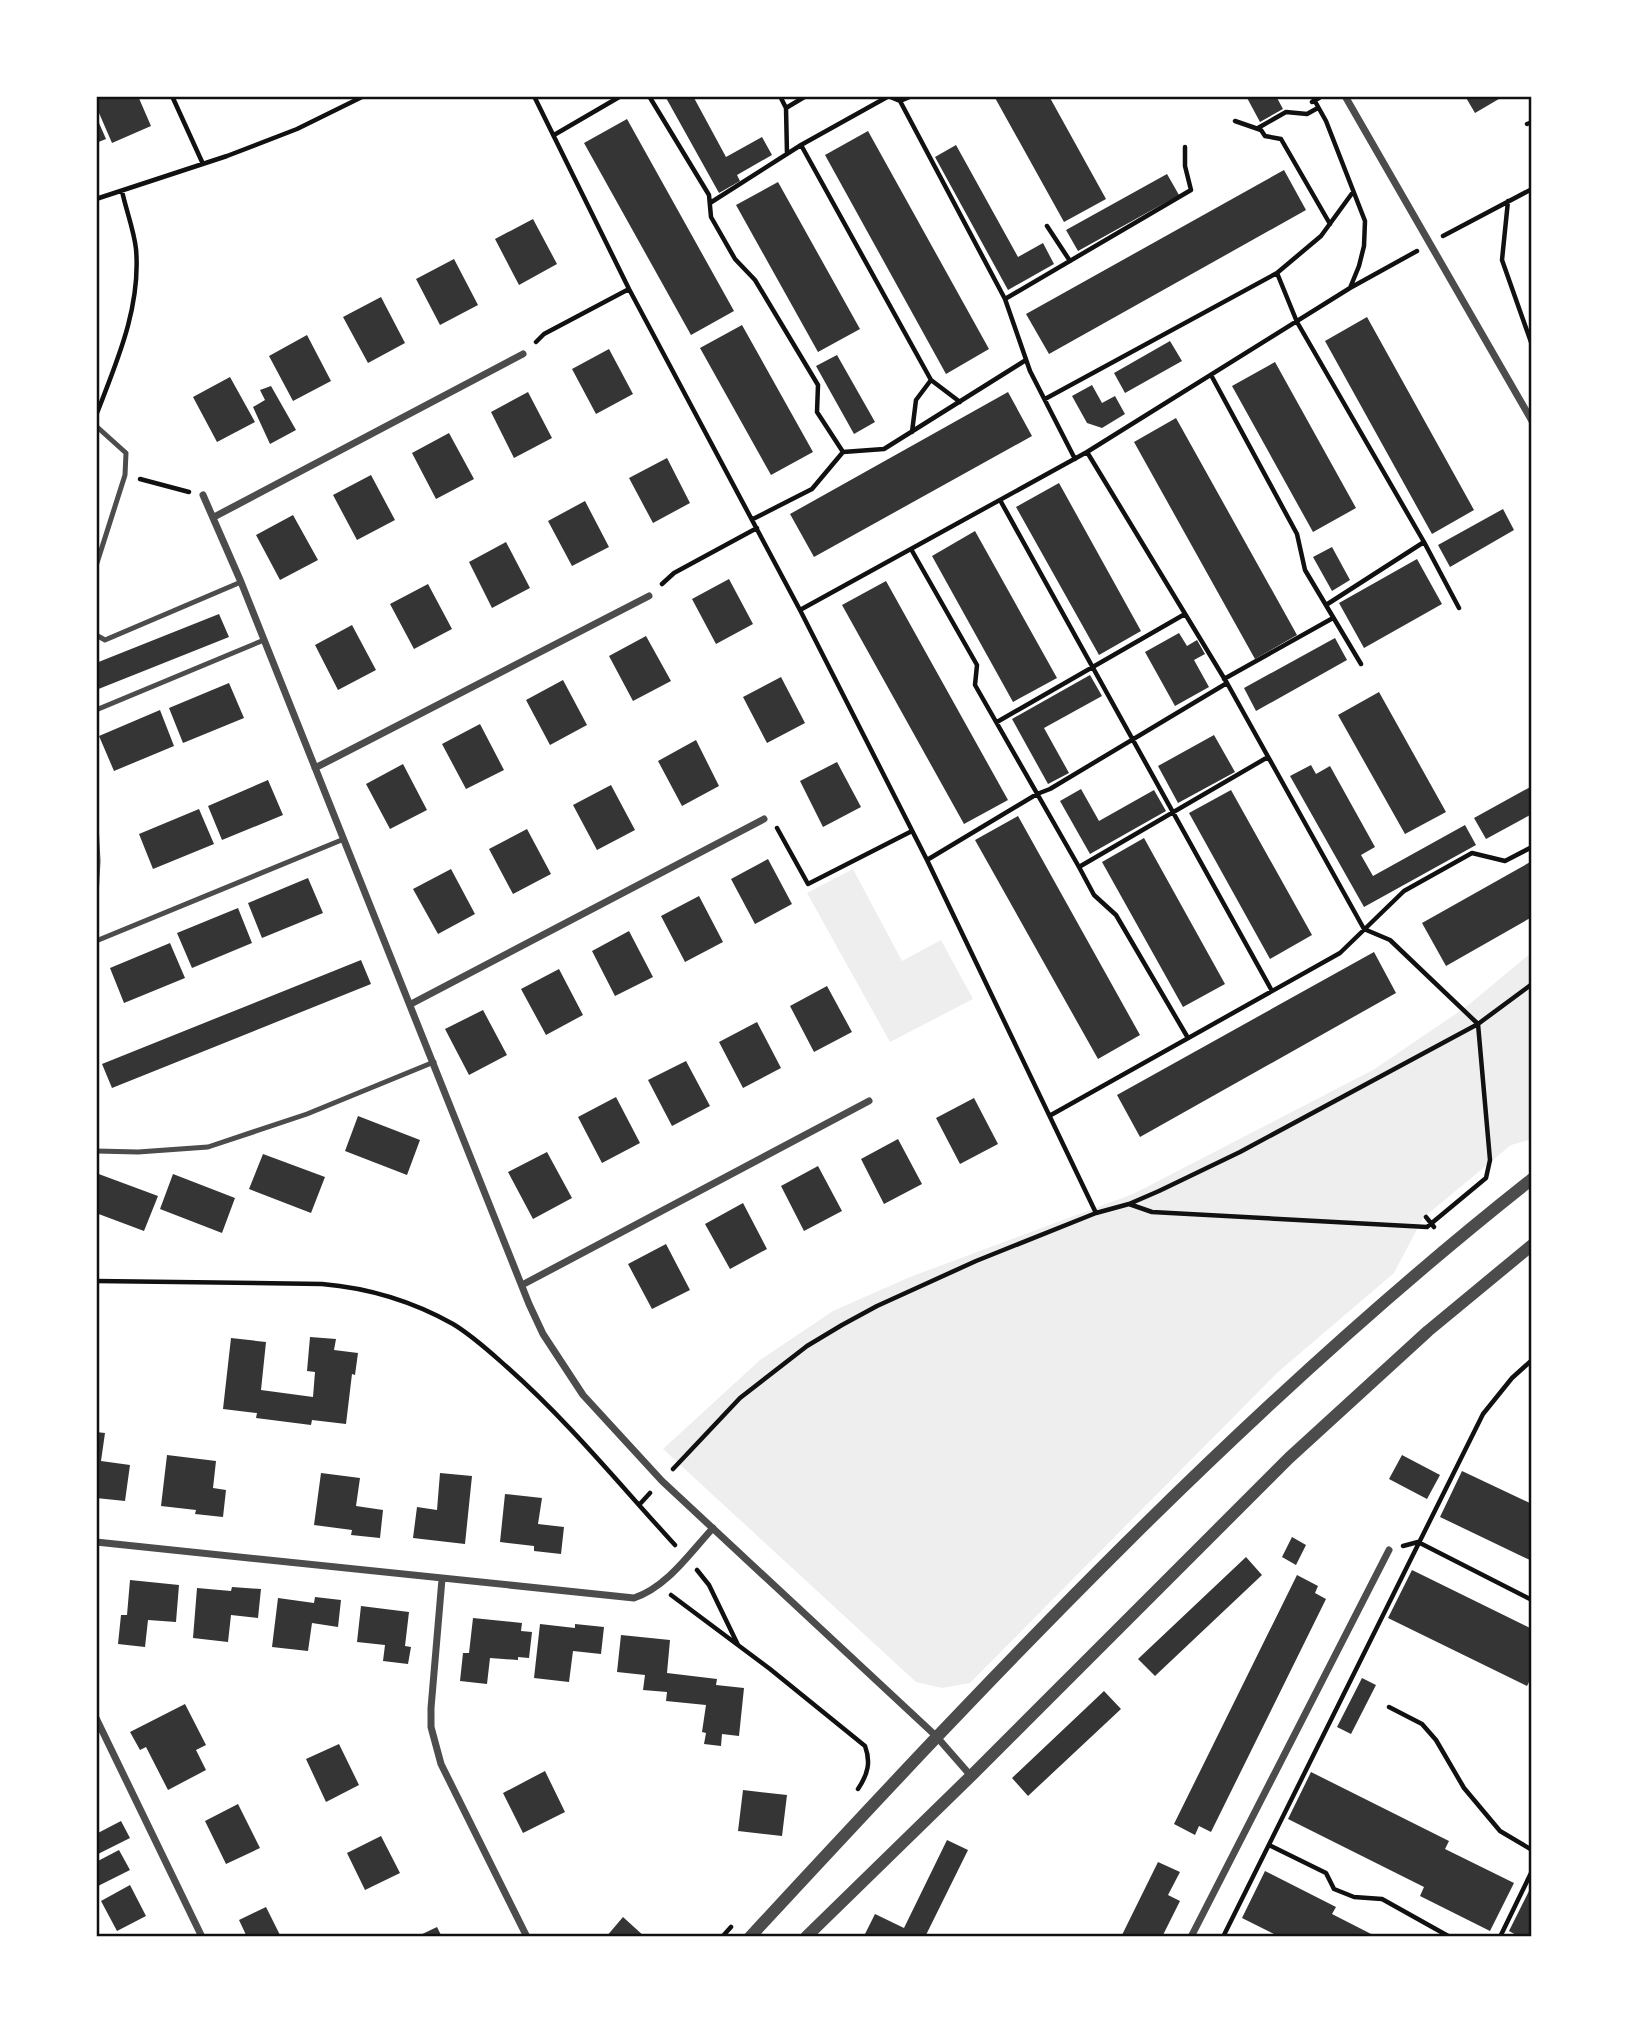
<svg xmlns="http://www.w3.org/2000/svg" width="1628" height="2033" viewBox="0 0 1628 2033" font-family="'Open Sans',sans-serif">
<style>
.green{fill:#eee}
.building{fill:#353535}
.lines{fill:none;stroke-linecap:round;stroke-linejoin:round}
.path{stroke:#111;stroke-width:4.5}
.service{stroke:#4c4c4c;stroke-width:5}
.minor{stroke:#4c4c4c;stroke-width:7}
.tertiary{stroke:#4c4c4c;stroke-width:12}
.neatline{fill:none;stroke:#111;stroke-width:2.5}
</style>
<rect width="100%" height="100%" fill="#fff"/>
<!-- green -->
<path class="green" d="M853 869 902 961 941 940 973 999 890 1042 807 893Z
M1532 952V1139L1511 1145 1423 1218 1394 1273 1278 1372 970 1683 942 1688 916 1682 663 1449 760 1360 833 1311 910 1277 1133 1194 1373 1070 1466 1007Z"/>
<!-- building -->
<path class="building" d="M96 96H138L151 126 112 143 96 106Z
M665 96H693L726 157 762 137 772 155 737 175 740 181 719 193Z
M994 96H1049L1106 199 1064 222Z
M1246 96H1276L1283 109 1260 122Z
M1465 96H1504L1475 113Z
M96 116 106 139 96 143Z
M627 119 734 311 691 335 584 143Z
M868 131 989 349 946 374 825 155Z
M956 145 1018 257 1043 243 1054 264 1008 290 935 157Z
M1284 170 1306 210 1049 354 1026 314Z
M1167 174 1179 195 1078 251 1066 230Z
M778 182 860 329 818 352 736 205Z
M533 219 557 264 519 285 495 239Z
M454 259 478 305 440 325 416 279Z
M381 297 405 343 368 363 343 317Z
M1367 317 1474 510 1432 534 1325 341Z
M742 325 813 452 771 475 700 348Z
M307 335 331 381 293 401 269 356Z
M1170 341 1182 361 1125 393 1114 373Z
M609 349 633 394 596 414 572 369Z
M837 355 875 422 854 434 816 366Z
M1275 362 1356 508 1313 532 1232 386Z
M230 377 255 422 217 442 193 397Z
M1092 385 1102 403 1115 396 1125 414 1102 428 1087 423 1072 396Z
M271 386 296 430 270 444 253 407 265 400 260 390Z
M528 392 552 438 514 458 491 412Z
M1008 392 1032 436 814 557 790 514Z
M1176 418 1297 635 1255 659 1134 442Z
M449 433 474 479 436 499 412 453Z
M667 458 690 503 653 523 629 478Z
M371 475 395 520 357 540 333 495Z
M1059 483 1141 631 1099 655 1016 507Z
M585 501 609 547 572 566 548 521Z
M1503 509 1514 530 1450 567 1438 545Z
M293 515 318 560 280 580 256 535Z
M975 531 1057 678 1013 702 932 556Z
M506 542 530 588 492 608 469 562Z
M1332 547 1350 580 1332 591 1313 557Z
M1417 559 1442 604 1364 648 1339 603Z
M729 579 753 624 716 644 692 599Z
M886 581 1008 800 964 824 842 605Z
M428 584 452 629 414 649 390 604Z
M219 614 229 637 96 690V663Z
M352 625 376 670 338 690 315 645Z
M1179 633 1187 646 1197 640 1205 654 1194 660 1209 687 1175 706 1145 652Z
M646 636 671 681 633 701 609 656Z
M1335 638 1347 660 1256 711 1244 688Z
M1090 675 1102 696 1044 728 1069 773 1048 784 1012 719Z
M781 677 805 723 767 743 743 697Z
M563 680 587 725 550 745 526 700Z
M229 683 244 718 183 743 169 708Z
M1379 692 1446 812 1405 834 1338 715Z
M160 710 174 746 114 771 99 736Z
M480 724 504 770 466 789 442 744Z
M1214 735 1235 772 1178 803 1158 766Z
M696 740 719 786 682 806 658 761Z
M837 762 861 807 823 827 800 781Z
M403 764 427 810 390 829 366 784Z
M1311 765 1316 774 1330 766 1375 847 1361 855 1373 876 1465 825 1476 845 1364 907 1290 776Z
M268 780 283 815 222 840 208 806Z
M611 785 635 830 597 850 573 805Z
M1532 786V814L1486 839 1474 818Z
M1081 789 1099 821 1154 790 1166 811 1090 854 1060 801Z
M1231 790 1312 935 1270 959 1189 813Z
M199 809 214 844 153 869 139 834Z
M1018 816 1140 1035 1098 1059 975 840Z
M527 829 551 874 513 894 489 849Z
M1144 838 1225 984 1183 1007 1102 862Z
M768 859 792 904 755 924 731 879Z
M1532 861V917L1446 966 1422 923Z
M451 869 475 914 438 934 413 889Z
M308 878 323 913 262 938 248 903Z
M699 896 723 942 685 962 661 916Z
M238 908 252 943 192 968 177 933Z
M629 931 653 977 615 996 592 951Z
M170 943 185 978 124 1003 110 968Z
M1374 952 1396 993 1140 1137 1117 1095Z
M361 960 371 984 112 1088 102 1064Z
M559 969 583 1015 546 1035 521 989Z
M827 986 852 1032 814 1052 790 1006Z
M483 1010 507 1055 469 1075 445 1029Z
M757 1022 781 1068 743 1088 719 1042Z
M686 1061 710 1106 672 1126 648 1080Z
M616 1097 640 1143 602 1163 578 1117Z
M974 1098 998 1144 960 1164 936 1118Z
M358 1116 420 1140 407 1175 345 1151Z
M898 1139 922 1184 884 1204 861 1159Z
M547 1152 572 1198 533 1219 508 1172Z
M263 1154 325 1177 311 1213 249 1189Z
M818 1166 842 1211 804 1231 781 1186Z
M96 1173 158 1196 144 1231 96 1213Z
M173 1174 235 1198 222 1233 160 1209Z
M743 1203 767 1249 730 1269 705 1224Z
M666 1244 690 1290 652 1309 628 1264Z
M310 1337 336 1339 334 1350 358 1353 355 1375 352 1374 346 1424 312 1420 311 1425 256 1418 257 1413 223 1409 231 1338 266 1342 261 1390 313 1397 315 1372 307 1371Z
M96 1432 105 1433 101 1461 130 1465 125 1501 96 1498Z
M167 1455 216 1461 213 1488 226 1490 223 1517 195 1514 196 1510 161 1506Z
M1402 1455 1440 1475 1427 1499 1389 1479Z
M1462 1471 1532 1504V1561L1440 1517Z
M321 1473 360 1478 356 1506 383 1510 380 1538 351 1535 352 1530 314 1525Z
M440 1473 472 1476 465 1544 413 1538 417 1507 437 1510Z
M505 1494 542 1498 538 1524 564 1527 561 1554 534 1551V1546L500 1542Z
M1292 1537 1306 1545 1296 1565 1282 1557Z
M1246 1557 1262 1575 1155 1676 1138 1659Z
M1412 1570 1532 1629V1676L1527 1686 1388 1618Z
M1297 1575 1318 1586 1315 1593 1326 1599 1211 1832 1199 1826 1195 1835 1174 1824Z
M130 1580 179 1585 176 1622 148 1620 145 1647 118 1644 121 1615H127Z
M232 1587 261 1589 258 1618 231 1615 228 1642 193 1638 197 1588 231 1591Z
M315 1597 341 1600 338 1627 312 1623 308 1651 272 1647 278 1598 314 1603Z
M361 1606 409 1612 405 1646 411 1647 408 1664 383 1661 385 1645 357 1642Z
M473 1618 522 1623 521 1631 532 1632 529 1658 518 1657V1660L490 1658 487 1684 460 1681 463 1653H469Z
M540 1624 575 1628V1624L604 1627 601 1654 573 1651 569 1682 534 1678Z
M621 1635 670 1640 667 1673 717 1679 716 1685 744 1688 739 1736 722 1734 721 1746 704 1744 706 1733 702 1732 706 1705 666 1701 667 1692 643 1690 645 1675 617 1672Z
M1362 1678 1376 1685 1351 1734 1337 1727Z
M1104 1691 1121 1709 1028 1796 1012 1778Z
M185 1704 206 1745 196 1750 206 1770 168 1790 146 1747 140 1750 130 1732Z
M339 1744 359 1785 326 1802 306 1759Z
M545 1771 565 1812 523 1833 503 1793Z
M1311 1772 1449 1841 1445 1849 1514 1883 1490 1931 1420 1896 1424 1887 1288 1819Z
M743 1790 787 1795 782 1836 738 1831Z
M238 1804 260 1848 226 1864 205 1821Z
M121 1821 130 1838 96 1855V1834Z
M381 1836 400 1873 365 1890 347 1853Z
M947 1840 968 1850 925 1937H870L865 1934 875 1914 904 1928Z
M119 1850 130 1870 96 1887V1862Z
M1158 1862 1180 1872 1168 1895 1180 1901 1162 1937H1121Z
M1265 1871 1336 1907 1332 1914 1377 1937H1280L1242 1918Z
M130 1885 146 1916 117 1931 101 1901Z
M1532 1885V1937H1520L1509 1931Z
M266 1907 281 1937H247L239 1920Z
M623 1917 645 1937H606Z
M437 1927 442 1937H416Z"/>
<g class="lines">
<!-- path -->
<path class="path" d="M172 96 203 164
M534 96 629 289 800 610 927 860 1096 1213
M649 96 709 195 711 217 735 259 755 280 818 385 817 412 843 452 884 449 1026 360
M780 96 786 108
M888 96 900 101 912 96
M889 96 801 145 931 380 960 402
M1312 96 1326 121 1365 221 1364 246 1359 266 1350 288
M900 101 1005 299 1030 371 1075 459
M1312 102 1319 98
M1235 121 1261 130 1265 136 1281 139 1330 224
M1527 124 1532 122
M1258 128 1286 112 1307 114 1316 109
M554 135 621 96
M787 154 786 108 806 96
M96 199 227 156 297 129 364 96
M1508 201 1502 260 1532 345
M710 203 801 145
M1047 226 1070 261
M1443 236 1532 189
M1277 273 1297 322 1424 542
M1005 299 1191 190 1185 166V147
M536 342 544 334 629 289
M1211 375 1297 534 1305 570 1361 664
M1045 399 1277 273 1321 236 1353 192
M97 413C117 361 141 307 136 249 134 230 126 210 122 191
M912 432 916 400 931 380
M1087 452 1227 683 1364 929 1390 940 1478 1024 1490 1160 1486 1178 1427 1227 1152 1212 1129 1204
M140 479 189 492
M1000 500 1272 991
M753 519 812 489 843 452
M911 549 977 665 975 685 1079 867 1094 895 1116 915 1188 1038
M662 584 674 573 757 528
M1326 605 1424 542 1459 608
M800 610 1087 452 1350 288 1417 251
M1224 679 1333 618
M997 722 1185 614
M777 828 808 884 912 831
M927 860 1037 794 1050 789 1227 683
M1079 867 1268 757
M1051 1115 1340 953 1404 891 1472 853 1505 861 1532 847
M1426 1217 1434 1227
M96 1281 322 1284C369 1288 412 1301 453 1324 473 1336 490 1352 507 1367 568 1421 620 1485 675 1545
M673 1469 740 1398 807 1346 842 1325 877 1306 976 1261 1096 1213 1129 1204 1159 1191 1240 1152 1478 1024 1532 984
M639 1505 650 1493
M1403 1546 1418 1542 1532 1600
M697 1570 709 1585 738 1645
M671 1595 770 1669 865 1746C871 1762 868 1774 858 1789
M1389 1707 1422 1724 1436 1740 1464 1788 1500 1831 1532 1850
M1269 1845 1326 1873 1334 1889 1354 1897 1382 1899 1450 1937
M722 1937 731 1927
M1223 1937 1483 1414 1512 1378 1532 1360
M1500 1937 1532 1871"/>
<!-- service -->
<path class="service" d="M96 426 126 453 125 475 96 566
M96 635 105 640 241 582
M96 710 264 640
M96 824 98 861 96 897
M96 941 344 839
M96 1151 138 1152 208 1147 307 1114 434 1062"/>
<!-- minor -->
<path class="minor" d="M1345 96 1532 421
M203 495 241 582 529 1304 543 1334 583 1395 662 1481 936 1736 971 1776
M214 517 523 354
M315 768 649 596
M411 1004 764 819
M522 1285 869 1101
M96 1542 634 1598C667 1587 690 1553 713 1528
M442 1579 431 1708V1727L441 1764 527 1937
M96 1718 202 1937
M1191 1937 1389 1550"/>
<!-- tertiary -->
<path class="tertiary" d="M750 1937C996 1671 1247 1404 1532 1179
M806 1937 971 1776 1289 1458 1428 1331 1532 1245"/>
</g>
<!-- border -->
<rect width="1628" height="2033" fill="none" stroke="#ffffff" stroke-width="196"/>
<rect x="98" y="98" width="1432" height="1837" class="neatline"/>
</svg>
